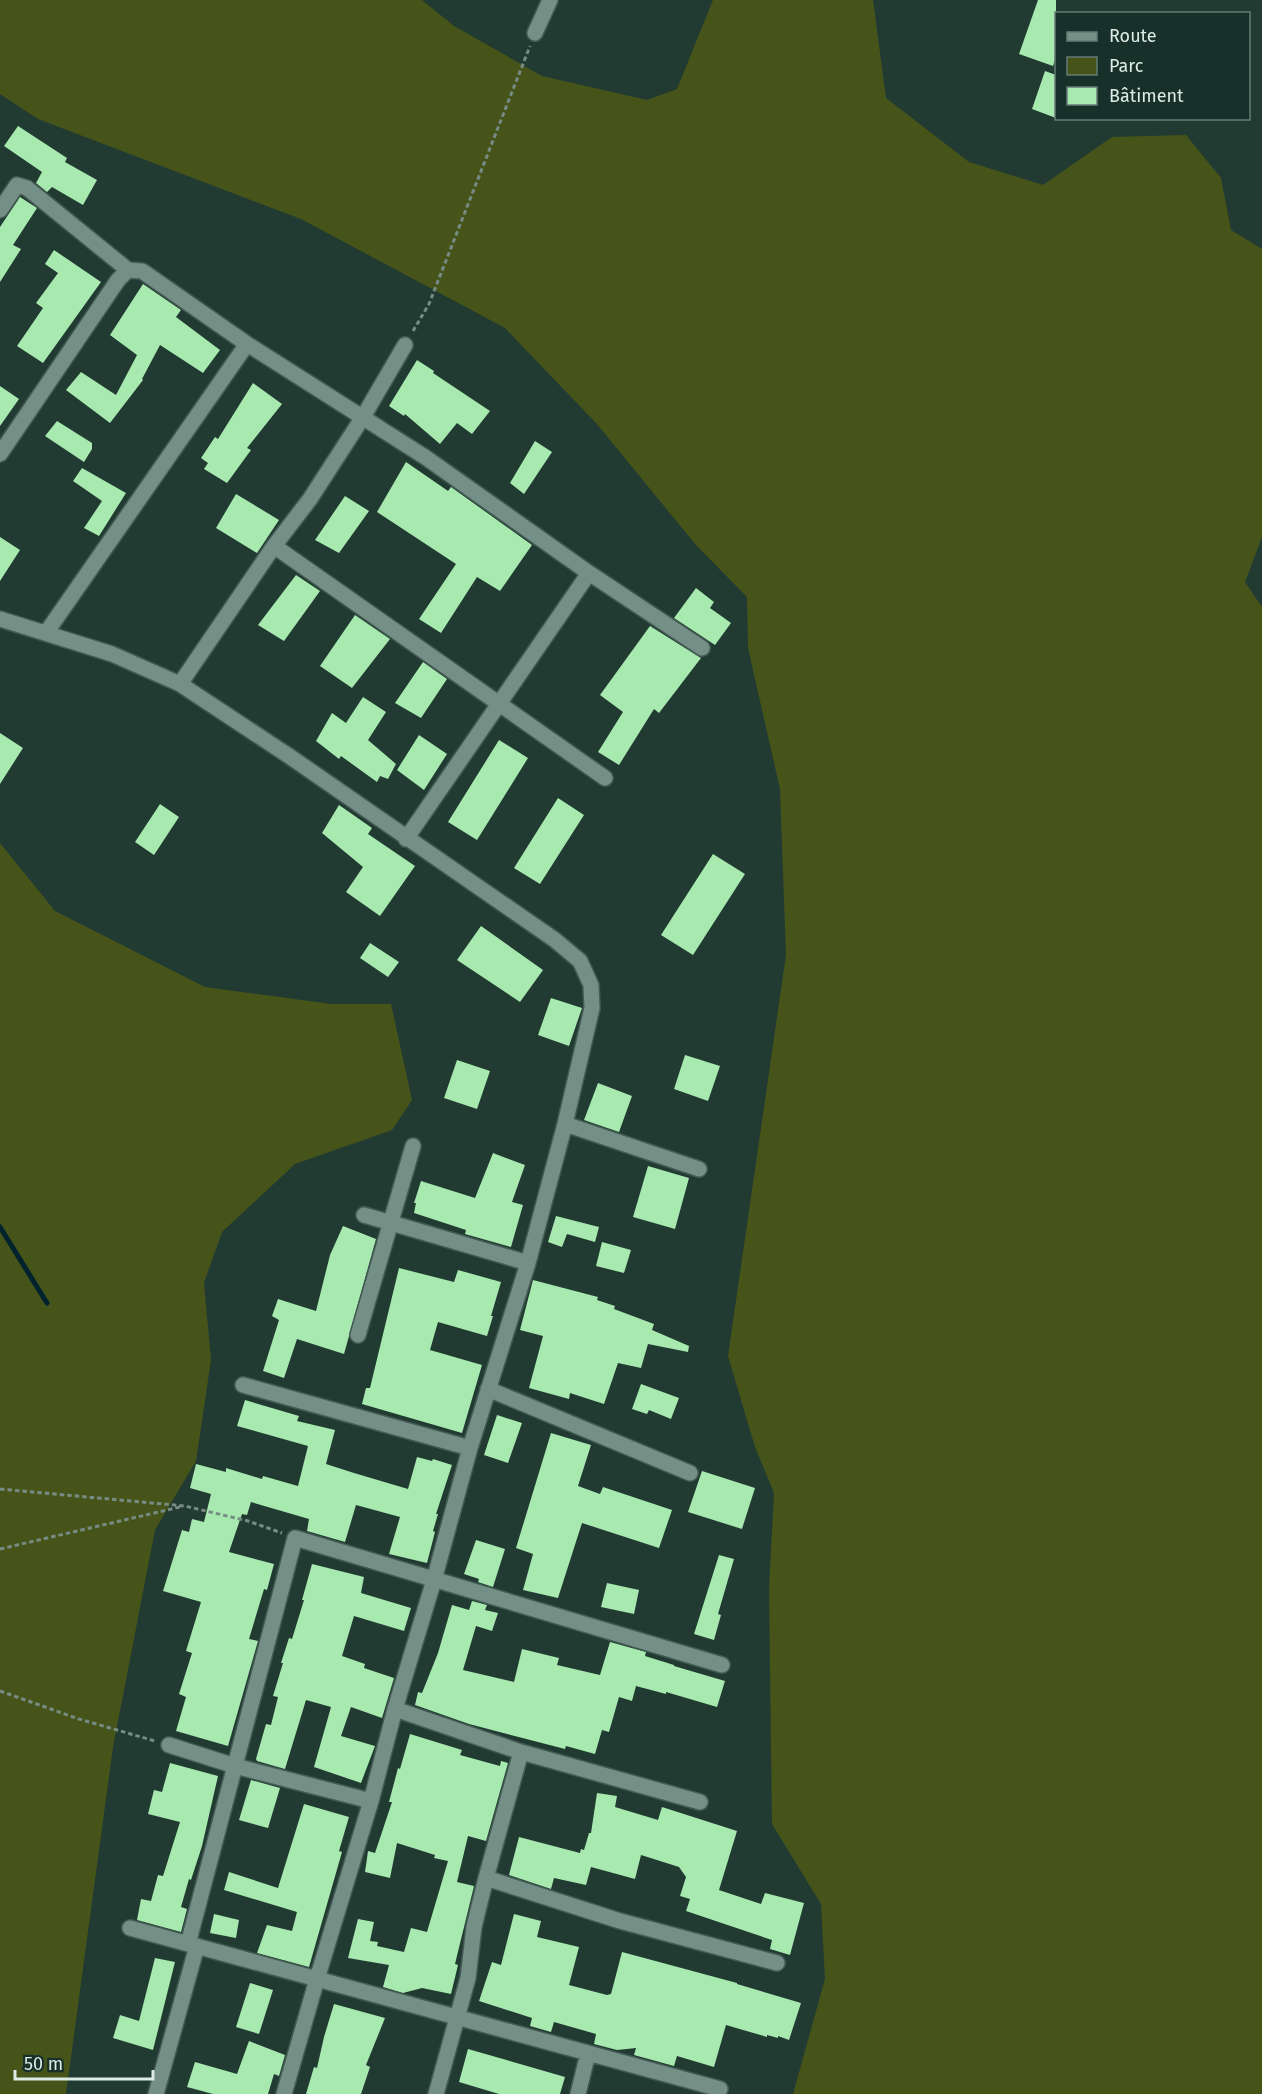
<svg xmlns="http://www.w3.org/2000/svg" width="1262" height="2094" viewBox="0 0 1262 2094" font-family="'Fira Sans',sans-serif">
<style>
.green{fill:#46541a}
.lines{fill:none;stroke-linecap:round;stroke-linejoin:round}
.stream{stroke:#02232d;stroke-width:5}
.building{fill:#a7e9ae}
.minor-casing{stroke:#435a53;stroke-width:18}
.path{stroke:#768b84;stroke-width:3;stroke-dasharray:4.5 3;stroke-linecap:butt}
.minor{stroke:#738f86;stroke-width:15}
</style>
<rect width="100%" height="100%" fill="#213b33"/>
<!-- green -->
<path class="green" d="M0 0H422L454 26 542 76 647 100 677 89 713 0H873L886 98 969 162 1043 185 1112 137 1186 135 1221 178 1231 230 1262 249V537L1245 582 1262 607V2094H793L825 1979 821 1904 772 1824 769 1589 774 1493 755 1447 728 1356 786 955 780 789 748 648 747 597 696 545 596 423 505 328 301 219 38 119 0 94Z
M0 843 55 911 205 987 331 1004H391L412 1100 392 1130 295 1164 222 1232 204 1283 211 1360 196 1461 155 1530 113 1747 66 2094H0Z"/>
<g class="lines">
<!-- stream -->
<path class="stream" d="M0 1227 47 1303"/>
</g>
<!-- building -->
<path class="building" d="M1038 0H1056V56L1053 66 1019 54Z
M1045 71 1056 75V118L1032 109Z
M18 126 67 158 65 162 97 180 83 205 52 187 47 192 36 183 42 172 4 146Z
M20 197 37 208 13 245 21 249 0 282V227Z
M54 250 101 282 43 363 17 346 43 308 36 303 58 273 45 264Z
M143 284 181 310 176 317 220 350 203 373 160 345 142 379 143 380 110 423 66 390 81 372 116 395 137 355 110 335Z
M417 360 434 371 433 373 490 411 472 434 457 423 440 444 405 414 404 416 389 406Z
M253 383 282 404 247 448 251 450 227 483 204 469 208 463 201 458 215 437 218 439Z
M0 386 19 399 0 426Z
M57 421 92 443V449L84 462 45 436Z
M535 441 552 452 524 494 510 483Z
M406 462 448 491 451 487 532 545 500 591 477 577 441 633 419 619 456 564 377 512Z
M82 468 126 493 99 536 84 528 102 501 73 481Z
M236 494 279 520 257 553 216 528Z
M345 496 369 511 339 553 315 540Z
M0 537 20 550 0 581Z
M296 575 320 591 284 641 258 625Z
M696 588 714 602 710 608 731 623 715 645 674 618Z
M355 615 390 639 352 688 320 666Z
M650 626 701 658 659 713 654 709 619 765 598 752 623 712 600 695Z
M423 662 447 679 421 718 395 703Z
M363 697 386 712 368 740 396 764 388 779 380 776 377 782 341 756 339 759 316 741 332 713 346 723Z
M0 733 23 748 0 784Z
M419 735 447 754 424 790 397 770Z
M499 740 528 758 477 840 448 822Z
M558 798 584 815 540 884 514 868Z
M160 804 179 817 154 855 135 842Z
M339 805 372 828 368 834 415 866 380 916 346 892 363 867 322 833Z
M713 854 745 874 693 955 661 935Z
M481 926 543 970 520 1002 457 960Z
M370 943 399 962 388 977 360 958Z
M551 998 582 1008 569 1046 538 1035Z
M685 1055 720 1066 708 1101 674 1089Z
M457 1060 490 1071 477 1109 444 1098Z
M598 1083 632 1096 619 1132 584 1120Z
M493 1153 525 1165 512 1202 523 1205 511 1247 465 1234 466 1230 414 1213 416 1203H414L421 1181 475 1198Z
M648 1166 689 1178 675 1229 633 1217Z
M556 1216 599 1227 595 1242 567 1234 562 1247 548 1242Z
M343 1226 376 1239 344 1354 297 1339 284 1378 263 1371 279 1320 272 1316 278 1299 316 1311 330 1255Z
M602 1242 631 1250 624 1273 596 1266Z
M399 1268 454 1282 458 1270 501 1282 491 1316H493L487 1336 438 1322 430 1350 482 1365 462 1433 362 1404 366 1388H370Z
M533 1280 598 1297 597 1300 615 1306 614 1309 654 1324 652 1330 689 1346 688 1352 648 1344 641 1368 618 1363 604 1404 570 1393 569 1399 529 1388 543 1336 520 1330Z
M641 1384 679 1398 671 1419 649 1410 647 1414 632 1409Z
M245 1400 299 1416 297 1421 335 1430 326 1464 354 1473 408 1489 417 1457 432 1461 433 1459 452 1465 436 1514H438L433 1531 435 1532 427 1563 389 1554 400 1517 356 1505 345 1542 307 1531 309 1519 251 1502 247 1515 242 1514 229 1552 274 1564 267 1590 264 1589 249 1639 258 1641 228 1746 176 1731 186 1697 179 1694 192 1653 186 1651 201 1602 163 1591 182 1530 189 1532 192 1519 204 1522 211 1494 190 1488 196 1464 226 1472V1468L262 1479 263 1476 298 1486 308 1446 237 1426Z
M497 1415 522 1423 508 1463 484 1455Z
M551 1433 591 1445 578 1486 600 1494 603 1487 672 1510 659 1548 582 1523 558 1598 523 1590 533 1554 516 1548Z
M702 1471 755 1488 742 1529 688 1512Z
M476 1540 505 1549 493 1587 478 1582 479 1579 464 1574Z
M719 1555 734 1559 718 1614 721 1615 714 1640 694 1634Z
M312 1564 364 1577 361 1593 411 1608 404 1631 354 1616 342 1656 365 1664 364 1668 394 1678 382 1718 351 1707 341 1736 375 1746 361 1783 314 1767 331 1707 306 1700 285 1769 257 1761 256 1759 266 1724 271 1725 278 1697 273 1696 283 1663H281L289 1638 292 1639 304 1600H302Z
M607 1583 639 1590 634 1614 601 1607Z
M472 1601 487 1605 485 1610 498 1613 492 1631 476 1626 463 1670 514 1682 522 1649 559 1658 557 1665 600 1675 610 1642 646 1652 645 1656 674 1665V1666L725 1681 717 1707 666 1692V1694L636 1686 632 1701 619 1697 609 1732 602 1730 595 1754 566 1746 565 1749 469 1724 415 1705 418 1692 422 1693 438 1653 452 1605 469 1610Z
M410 1734 462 1750 460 1755 500 1766 501 1761 508 1763 486 1841 468 1836 457 1882 474 1886 455 1964 458 1965 451 1994 422 1988 403 1993 383 1987 389 1965 348 1958 358 1919 374 1922 370 1941 378 1942 377 1946 404 1952 411 1928 427 1932 448 1861 434 1858 435 1855 397 1843 390 1878 365 1872 368 1851 375 1853 392 1802H389L398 1768 400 1769Z
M170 1763 218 1776 202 1846 191 1880 189 1879 181 1907 187 1909 181 1932 137 1920 141 1899 151 1901 158 1875 163 1876 180 1822 148 1814 154 1790 162 1792Z
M251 1780 280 1788 268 1828 239 1820Z
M597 1793 617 1796 615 1807 658 1820 662 1807 737 1831 719 1890 761 1904 765 1893 804 1903 790 1955 770 1949 772 1940 686 1911 690 1899 680 1896 686 1877 679 1867 641 1855 635 1879 591 1867 586 1885 554 1878 551 1889 509 1875 519 1837 580 1853 581 1849 584 1850 589 1833H591Z
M304 1804 349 1817 339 1851 342 1852 309 1967 257 1953 267 1925 292 1931 297 1912 224 1890 229 1872 278 1888Z
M214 1914 239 1920 236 1938 210 1933Z
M514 1914 541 1921 537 1937 579 1947 569 1985 607 1995 611 1994 622 1952 737 1983V1984L801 2003 789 2040 778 2036V2038L767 2035V2037L726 2025 714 2067 677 2056 674 2066 634 2055 636 2048 617 2050 594 2044 596 2034 554 2022 551 2032 530 2026 532 2018 479 2001 492 1962 501 1965Z
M155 1958 175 1962 153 2050 113 2038 120 2015 139 2021Z
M250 1983 273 1990 259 2034 236 2027Z
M334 2004 385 2018 366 2065 370 2067 361 2094H306L314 2067 317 2068 324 2037Z
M249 2041 285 2055 279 2076 274 2074 268 2094H213L187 2087 195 2062 237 2074Z
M468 2049 565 2077 560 2094H499L459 2082Z"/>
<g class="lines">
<!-- minor casing -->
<g class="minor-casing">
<path id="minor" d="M535 33 550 0
M0 210 17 185 27 188 128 270 142 271 247 344 425 457 589 573 702 648
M0 454 118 280 128 270
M274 546 605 778
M0 619 112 654 180 684 289 756 555 940 580 961 591 985 592 1008 565 1124 528 1263 470 1448 434 1580 395 1709 371 1801 317 1979 284 2094
M46 633 247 344
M180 684 274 546 310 499 363 417 405 345
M406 839 589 573
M565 1124 699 1169
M364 1215 528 1263
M358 1335 413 1146
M243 1385 470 1448
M488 1389 690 1473
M395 1709 521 1752 700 1802
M169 1745 235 1766 371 1801
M486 1878 620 1921 777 1963
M130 1928 720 2089
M188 1944 295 1538 722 1665
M156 2094 197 1946
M436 2094 468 1978 474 1927 486 1878 521 1752
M578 2094 588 2053"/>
</g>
<!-- path -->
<path class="path" d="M413 331 429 304 530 46
M0 1489 185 1506 248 1521 282 1533
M0 1549 180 1507
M0 1691 79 1719 155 1741"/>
<!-- minor -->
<use href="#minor" class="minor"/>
</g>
<!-- legend -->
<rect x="1055" y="12" width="195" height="108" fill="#173029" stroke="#667b75" stroke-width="1.5"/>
<rect x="1067" y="32" width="30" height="9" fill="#738f86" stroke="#667b75" stroke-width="1.5"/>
<text x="1109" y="42" font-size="18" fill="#dcebe6">Route</text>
<rect x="1067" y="57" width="30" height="18" fill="#46541a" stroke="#667b75" stroke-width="1.5"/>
<text x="1109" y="72" font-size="18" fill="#dcebe6">Parc</text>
<rect x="1067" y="87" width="30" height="18" fill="#a7e9ae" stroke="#667b75" stroke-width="1.5"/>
<text x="1109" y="102" font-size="18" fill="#dcebe6">Bâtiment</text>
<!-- scale -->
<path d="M15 2070v9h138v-9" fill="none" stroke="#dcebe6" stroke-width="3"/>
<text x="24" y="2070" font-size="18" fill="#dcebe6" stroke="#173029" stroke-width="4.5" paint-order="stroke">50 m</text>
</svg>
